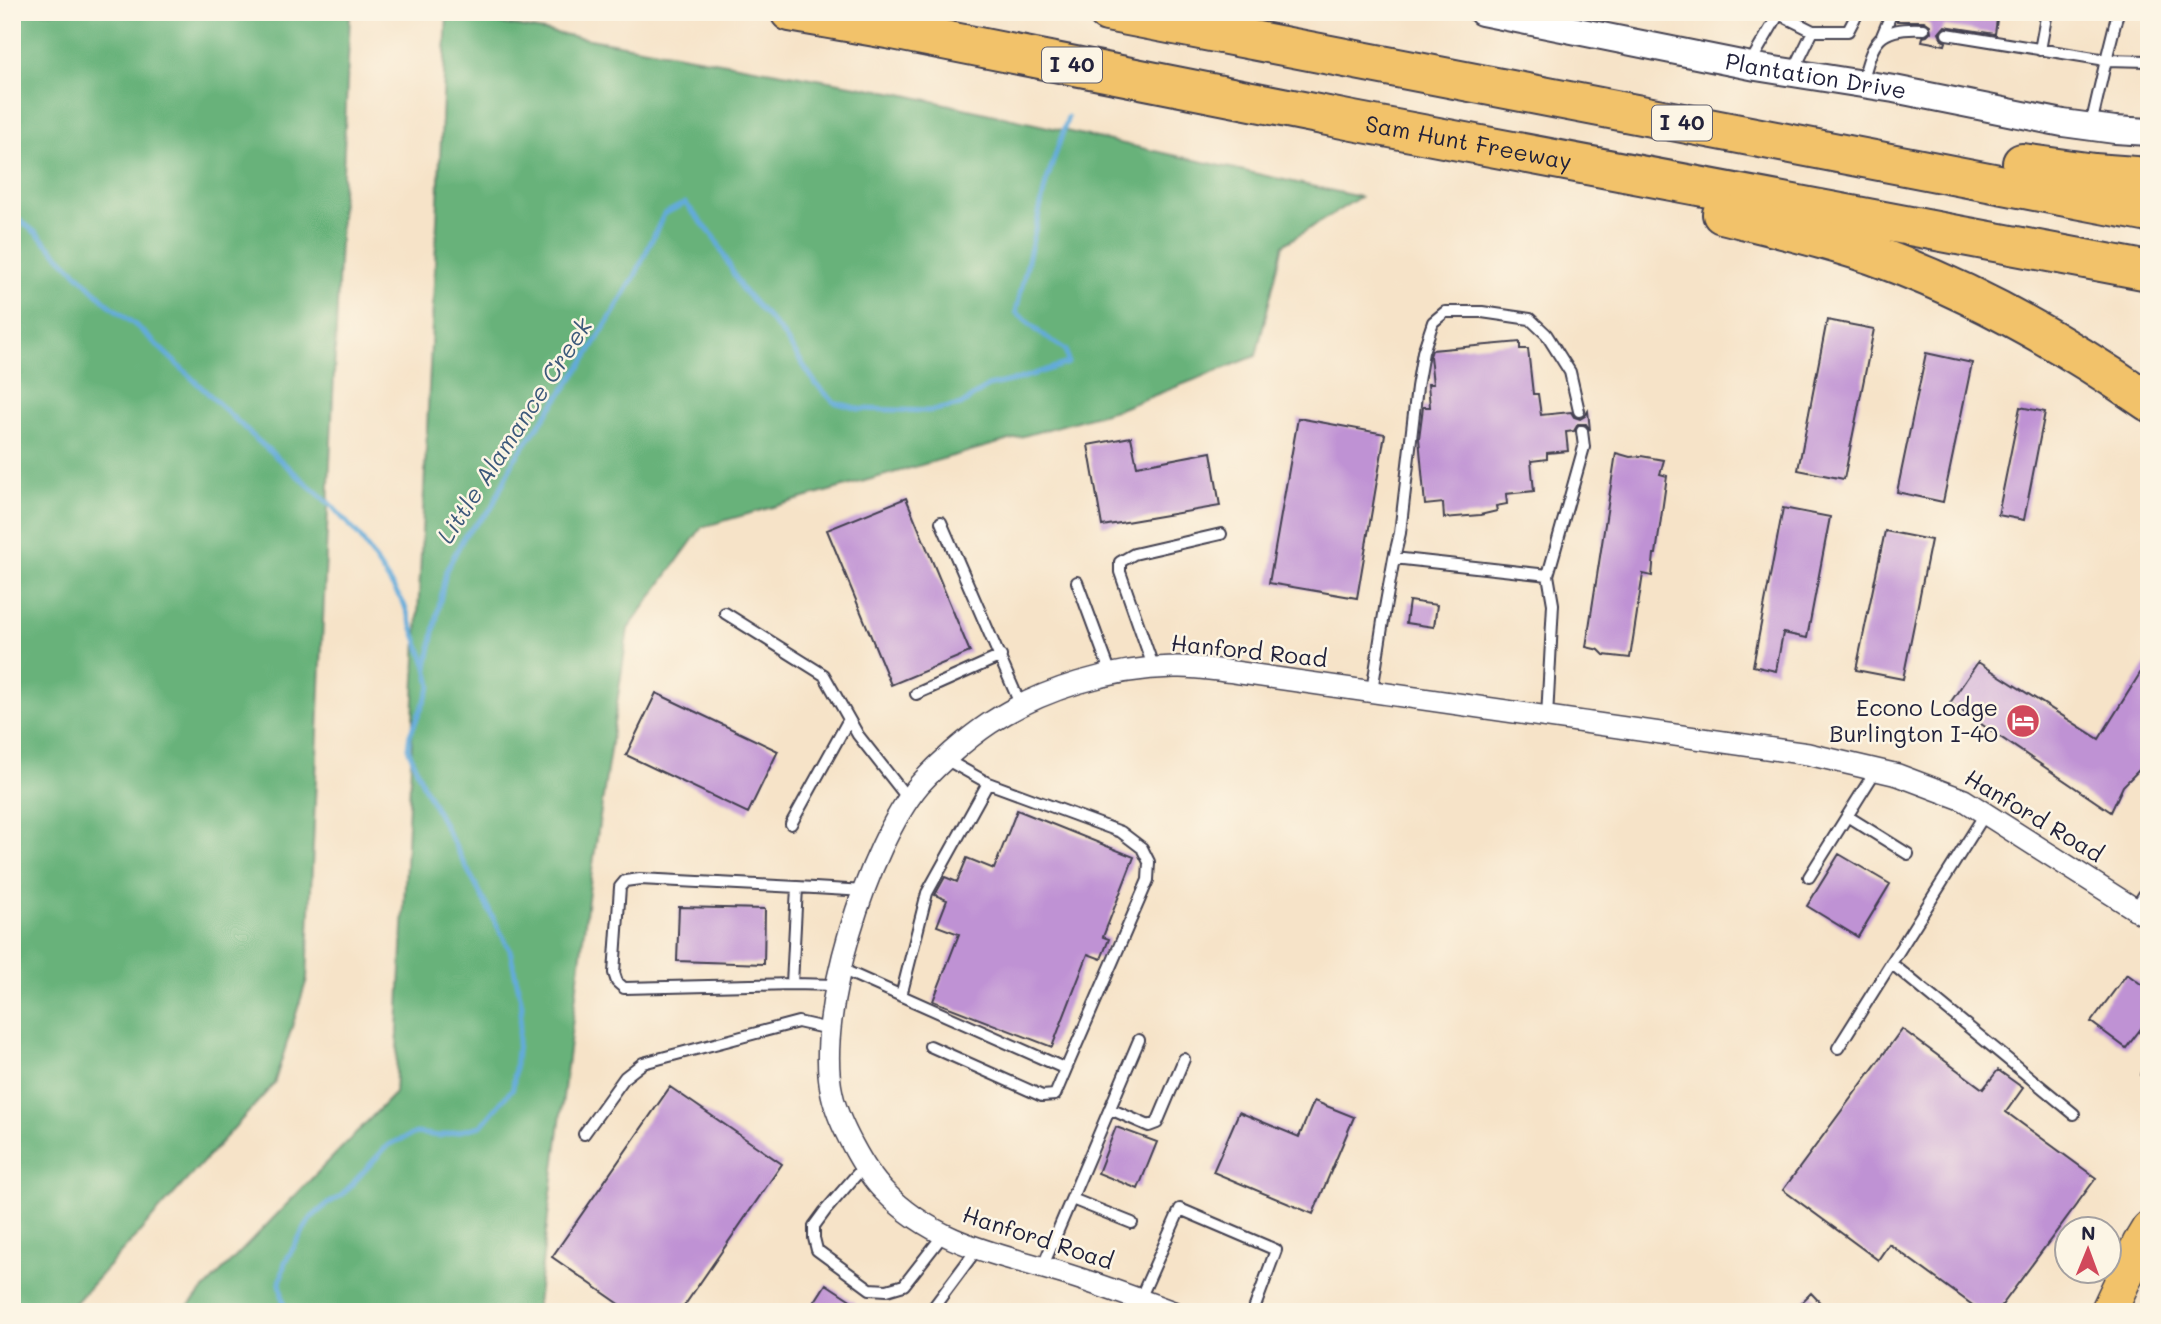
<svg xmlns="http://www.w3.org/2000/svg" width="2161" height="1324" viewBox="0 0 2161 1324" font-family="Mali,sans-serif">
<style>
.forest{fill:#68b27a;stroke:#456a5a;stroke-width:2}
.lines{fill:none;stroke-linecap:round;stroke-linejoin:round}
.stream{stroke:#63abda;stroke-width:5}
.building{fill:#bf92d4}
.service-casing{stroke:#423f50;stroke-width:14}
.minor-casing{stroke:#423f50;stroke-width:24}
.tertiary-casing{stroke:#423f50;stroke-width:30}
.primary-casing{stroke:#423f50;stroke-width:38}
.motorway-casing{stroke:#423f50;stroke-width:42}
.service{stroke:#fff;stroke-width:10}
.minor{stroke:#fff;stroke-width:21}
.tertiary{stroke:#fff;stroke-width:26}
.primary{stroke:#f2c26a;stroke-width:35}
.motorway{stroke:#f2c26a;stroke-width:38}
.labels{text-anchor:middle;stroke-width:5;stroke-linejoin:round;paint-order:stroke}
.shield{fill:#fcf5e5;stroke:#63616e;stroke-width:2}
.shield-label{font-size:21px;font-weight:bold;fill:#22223b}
.street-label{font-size:23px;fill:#22223b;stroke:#fcf5e5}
.poi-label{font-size:23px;fill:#22223b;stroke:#fcf5e5;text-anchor:end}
.water-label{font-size:24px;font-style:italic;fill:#3c597b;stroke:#fcf5e5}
</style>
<rect width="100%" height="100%" fill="#fcf5e5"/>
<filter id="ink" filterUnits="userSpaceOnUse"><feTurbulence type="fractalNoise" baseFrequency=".0143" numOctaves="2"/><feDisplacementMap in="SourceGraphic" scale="14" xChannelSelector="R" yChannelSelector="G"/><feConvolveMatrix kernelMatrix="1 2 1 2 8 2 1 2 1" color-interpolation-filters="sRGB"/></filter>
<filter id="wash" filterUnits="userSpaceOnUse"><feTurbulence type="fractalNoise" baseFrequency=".00686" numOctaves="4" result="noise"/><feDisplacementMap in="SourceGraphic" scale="28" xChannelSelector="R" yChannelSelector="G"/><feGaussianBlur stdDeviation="1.57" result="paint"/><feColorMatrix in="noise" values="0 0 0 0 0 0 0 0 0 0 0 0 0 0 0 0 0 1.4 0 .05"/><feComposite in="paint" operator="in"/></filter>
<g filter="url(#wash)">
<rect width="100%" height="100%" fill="#f6e3c8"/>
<!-- forest -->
<path class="forest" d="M12 12H235L350 15 307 979 274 1084 67 1312H12Z
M447 14 897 93 1360 197 1283 245 1256 356 1119 409 702 527 628 629 589 891 536 1312H182L395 1093Z"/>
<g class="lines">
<!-- stream -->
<path class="stream" d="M12 214 36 233 106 302 140 329 256 439 331 505 360 537 404 604 427 667
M285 1312 280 1283 285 1262 311 1218 326 1205 342 1195 388 1145 416 1133 439 1136 481 1126 513 1088 522 1005 510 950 423 785 408 748 410 735 431 686 427 667 446 571 465 535 491 509 514 460 583 363 615 310 635 276 664 214 685 203 715 238 741 288 782 333 816 384 834 402 859 409 929 411 961 405 988 386 1019 379 1068 363 1066 350 1040 333 1016 312 1046 183 1068 117"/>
</g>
<g id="blocks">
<!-- building -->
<path class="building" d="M1900 12H1998L1995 34 1945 26 1939 33 1942 40 1946 42 1945 45 1922 41 1923 37 1927 36 1931 32 1930 25 1924 21H1897Z
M1827 320 1874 329 1844 479 1798 470Z
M1520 342V349H1528L1533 394H1538L1541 415 1571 412 1574 417 1580 419 1585 416 1588 411 1590 430 1586 424H1578L1574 431 1566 432 1568 451 1547 453V459L1531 461 1534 491 1506 494 1507 504 1496 506 1497 511 1480 515 1444 518 1443 503 1425 505 1419 438 1423 407H1430L1428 384H1433L1430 356 1432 350Z
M1926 353 1972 363 1943 502 1897 492Z
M2020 407 2045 412 2024 520 1998 515Z
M1298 418 1385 434 1357 598 1269 583Z
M1131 437 1137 466 1211 452 1220 506 1102 526 1088 445Z
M1616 453 1630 457 1641 456 1664 460 1660 474 1667 476 1656 554H1654L1652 576 1643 574 1630 658 1604 655 1599 650 1586 647Z
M906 498 970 652 891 685 827 530Z
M1783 508 1830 517 1807 638 1783 633 1776 671 1753 666Z
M1885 531 1931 540 1903 679 1856 670Z
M1409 601 1437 605 1434 627 1406 623Z
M2149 659V758L2143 766 2123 786 2111 812 1950 703 1978 662 2099 739Z
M656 693 778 751 748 813 626 755Z
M1017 810 1134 857 1103 937 1109 939 1101 959 1088 954 1052 1047 933 1001 959 934 937 926 947 900 935 895 945 877 957 882 967 858 994 869Z
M1839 854 1890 884 1858 937 1807 906Z
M679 907 765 909 764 964 677 961Z
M2127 974 2149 990V1018L2126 1048 2091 1022Z
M1902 1029 1983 1089 1998 1070 2023 1088 2006 1112 2096 1178 1997 1312H1982L1889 1244 1878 1260 1783 1190Z
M670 1087 782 1164 680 1312H631L552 1257Z
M1314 1101 1354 1117 1313 1214 1213 1172 1239 1112 1299 1137Z
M1116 1127 1157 1142 1138 1189 1098 1173Z
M826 1284 855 1303 849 1312H808Z
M1811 1293 1829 1312H1792Z"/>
</g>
</g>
<g filter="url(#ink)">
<use href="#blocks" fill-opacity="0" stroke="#423f50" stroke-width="2"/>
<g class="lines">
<!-- service casing -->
<g class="service-casing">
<path id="service" d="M1779 14 1813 31H1848L1858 12
M1947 34 2106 60 2118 12
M1882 36 1892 12
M2040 50 2047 12
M1749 65 1780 12
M1793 72 1813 31
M1862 83C1873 43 1876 26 1924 29
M2091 125 2106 60 2149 61
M941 522 1021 706
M1394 558 1400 533 1417 387 1423 352 1433 322 1445 312H1482L1530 319 1546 334 1570 372 1579 411
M1077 582 1111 674
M725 613 824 675 858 735 909 800
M1154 669 1120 572V562L1134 554 1221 534
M1372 691 1385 608 1394 558 1548 575 1584 447 1582 431
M916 694 1001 656
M1547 717 1553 604 1548 575
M1847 816 1908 854
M791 824 848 721
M1809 877 1876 770
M2135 909 2149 887
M1891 963 2074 1114
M841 969 1066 1069 1148 880 1149 862 1142 848 1121 832 988 783 945 759
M792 984 624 988 617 982 614 973 620 887 625 881 640 879 797 887
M837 985 792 984 797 887 865 891
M901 996 927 893 988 783
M930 1046 1042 1096 1055 1095 1066 1069
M1838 1048 1985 814
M2149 1068 2147 1076 2149 1080
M1110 1109 1149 1126 1157 1123 1184 1059
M584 1134 625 1077 643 1063 798 1022 829 1029
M865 1165 825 1211 814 1226V1238L817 1250 870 1289 887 1290 904 1285 943 1235
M1072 1199 1132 1223
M1042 1268 1139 1040
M1140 1299 1180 1209 1276 1250 1253 1312
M930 1312 977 1249"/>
</g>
<!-- minor casing -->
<g class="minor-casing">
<path id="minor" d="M1173 1312C1138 1299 1103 1286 1068 1275 999 1254 936 1245 884 1191 864 1171 838 1122 832 1094 814 1015 868 846 919 785 938 764 966 739 990 723 1042 689 1112 668 1174 667 1194 666 1215 670 1234 672L1808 754 1898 775 1964 800 2149 918"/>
</g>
<!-- tertiary casing -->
<g class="tertiary-casing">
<g id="tertiary">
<path id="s1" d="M1482 12 1756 67 1894 89 2063 123 2115 130 2149 132"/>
</g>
</g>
<!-- primary casing -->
<g class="primary-casing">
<path id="primary" d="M2108 1312 2140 1244 2149 1229"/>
</g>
<!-- motorway casing -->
<g class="motorway-casing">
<g id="motorway">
<path id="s2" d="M790 12 893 30 1353 121 2149 271"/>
<path d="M1107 12 2149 213"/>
<path d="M2022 163 2094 173 2149 177"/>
<path d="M1722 214C1777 228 1833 240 1886 260 1980 295 2067 345 2149 402"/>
</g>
</g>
<!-- service -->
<use href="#service" class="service"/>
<!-- minor -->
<use href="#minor" class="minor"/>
<!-- tertiary -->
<use href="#tertiary" class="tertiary"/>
<!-- primary -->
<use href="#primary" class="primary"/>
<!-- motorway -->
<use href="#motorway" class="motorway"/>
</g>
</g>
<!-- icons -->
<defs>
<g id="hotel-disc" transform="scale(1.75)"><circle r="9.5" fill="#d1495b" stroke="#fcf5e5"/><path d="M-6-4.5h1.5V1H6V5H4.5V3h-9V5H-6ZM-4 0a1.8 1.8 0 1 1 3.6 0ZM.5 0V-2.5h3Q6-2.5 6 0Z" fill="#fff"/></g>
</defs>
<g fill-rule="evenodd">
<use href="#hotel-disc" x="2023" y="721"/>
</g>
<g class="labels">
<!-- shield labels -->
<g class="shield">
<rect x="1042" y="47.5" width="60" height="35" rx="5"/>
<rect x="1652" y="105.5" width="60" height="35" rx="5"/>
</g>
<g class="shield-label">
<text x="1072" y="72">I 40</text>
<text x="1682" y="130">I 40</text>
</g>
<!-- street labels -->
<g class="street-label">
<text dy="8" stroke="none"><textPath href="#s1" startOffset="340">Plantation Drive</textPath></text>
<text dy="8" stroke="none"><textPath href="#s2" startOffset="691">Sam Hunt Freeway</textPath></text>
<text transform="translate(1249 651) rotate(6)" y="8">Hanford Road</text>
<text transform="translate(2034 816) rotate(31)" y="8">Hanford Road</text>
<text transform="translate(1038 1238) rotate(18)" y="8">Hanford Road</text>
</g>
<!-- poi labels -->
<g class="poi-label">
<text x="1998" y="716">Econo Lodge<tspan x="1998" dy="26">Burlington I-40</tspan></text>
</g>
<!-- water labels -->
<g class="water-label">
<text transform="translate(515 431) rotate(-57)" y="8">Little Alamance Creek</text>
</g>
</g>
<!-- margin -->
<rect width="2161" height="1324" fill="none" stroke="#fcf5e5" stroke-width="42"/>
<!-- north arrow -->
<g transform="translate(2088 1250) rotate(1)"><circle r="33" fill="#fcf5e5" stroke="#a5a1a1" stroke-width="2"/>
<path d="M0-5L12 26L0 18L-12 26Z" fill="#d1495b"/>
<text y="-10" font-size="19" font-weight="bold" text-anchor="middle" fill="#22223b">N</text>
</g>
</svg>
